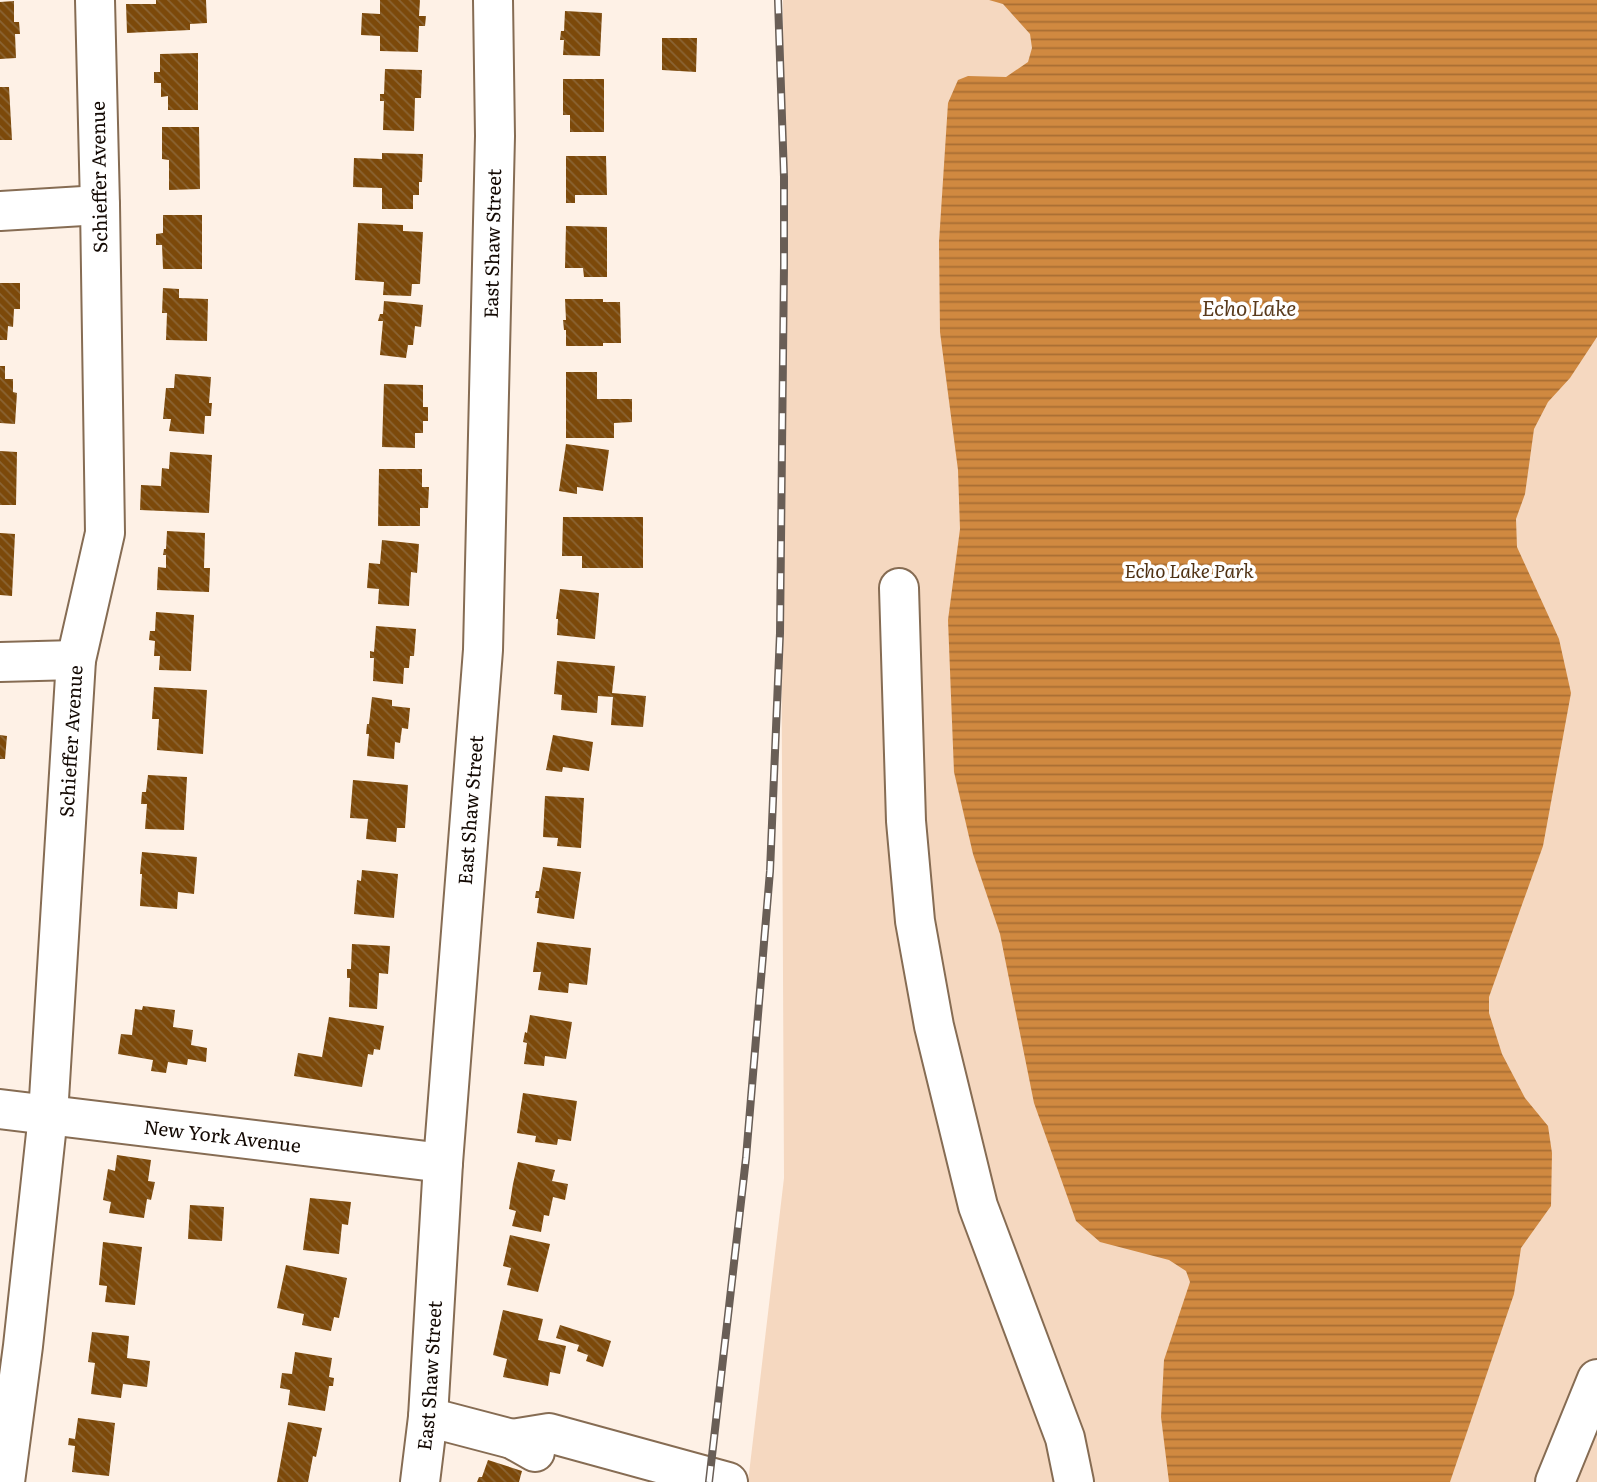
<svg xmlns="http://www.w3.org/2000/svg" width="1597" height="1482" viewBox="0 0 1597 1482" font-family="Literata,serif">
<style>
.green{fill:#f5d8c0}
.water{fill:url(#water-rules)}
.building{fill:url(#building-back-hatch)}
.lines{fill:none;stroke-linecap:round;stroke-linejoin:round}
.minor-casing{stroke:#866c53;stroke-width:42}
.minor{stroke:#fff;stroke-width:38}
.rail-casing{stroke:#695e56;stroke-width:8}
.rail{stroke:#fff;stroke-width:5;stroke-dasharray:16;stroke-linecap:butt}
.labels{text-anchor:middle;stroke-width:7;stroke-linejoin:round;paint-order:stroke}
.street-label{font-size:19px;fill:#130903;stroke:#fff}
.park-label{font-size:19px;font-style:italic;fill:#4f3113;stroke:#fff}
.water-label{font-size:21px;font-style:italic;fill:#5a3b1d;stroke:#fff}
</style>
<defs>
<pattern id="water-rules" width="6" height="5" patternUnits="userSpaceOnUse" patternTransform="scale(1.75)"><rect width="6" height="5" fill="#d08940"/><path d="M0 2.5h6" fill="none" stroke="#a86e33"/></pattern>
<pattern id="building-back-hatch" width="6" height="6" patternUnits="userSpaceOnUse" patternTransform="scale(1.75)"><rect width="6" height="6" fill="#7c490a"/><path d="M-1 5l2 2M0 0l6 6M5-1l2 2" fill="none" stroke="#8b6434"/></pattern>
</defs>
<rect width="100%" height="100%" fill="#fef1e6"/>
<!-- green -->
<path class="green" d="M783 0H1597V1482H748L784 1178 781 571 784 265Z"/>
<!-- water -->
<path class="water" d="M989 0H1597V337L1570 378 1548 402 1534 429 1525 494 1516 519 1517 547 1559 639 1571 693 1543 846 1489 997V1013L1502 1054 1525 1098 1548 1126 1552 1153 1551 1206 1521 1248 1514 1294 1450 1482H1169L1161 1417 1164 1360 1190 1282 1186 1271 1169 1260 1100 1242 1076 1221 1034 1103 1000 934 973 854 954 772 948 620 960 529 958 470 940 332 939 242 948 103 958 80 968 76 1006 77 1028 62 1032 48 1030 34 1003 4Z"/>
<!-- building -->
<path class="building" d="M156 0H206L207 23 190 24V30L127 33 126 4H156Z
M380 0H420L419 16H426L425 26H419L418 52 380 51V36L361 35 362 13 380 14Z
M14 1V22H19L20 34H15L16 58 0 59V2Z
M565 11 602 13 600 56 563 55 564 40H560L561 31H564Z
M662 38H697L696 72 662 70Z
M198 53V110H168V96L161 97V83H154V72H160V54Z
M385 69 422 70 421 98H415L414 131 383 130 384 101H380V94H384Z
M563 79H604V132H570V115H563Z
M0 87H9L12 140H0Z
M162 127H199L200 189 169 190V160L162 159Z
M382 153 423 154 422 182H419V195H413V209H382V188L353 187 354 158 382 159Z
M566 156H606L607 195H575V203H566Z
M163 215H202V269H163L162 245H156V234L163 233Z
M358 223 403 225V231L423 232 420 284H412L411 296 383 295 384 282 355 280Z
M566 226 607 227V277H584L583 268H565Z
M0 283H20V309H14L13 327 8 326 7 340H0Z
M163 288 179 289V298L208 299 207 341 166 340 167 313H162Z
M565 299H603V302H620L621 343H603V346H566V330H564L563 320H566Z
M384 301 423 305 421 327 415 326 413 345H408L406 358 380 355 383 321H378L380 314H383Z
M0 366H5V379H13V392L17 393 15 424 0 423Z
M566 372H597V399H632V422L614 423V438H566Z
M175 374 211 377 209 403H212L211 416H205L204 434 169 431 171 419H163L166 388H174Z
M384 384 423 385V407H428V421H423V433H415V448L382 447Z
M566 444 609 450 603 491 577 487V494L559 491Z
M0 451 17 452 16 505H0Z
M170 452 212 455 209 513 140 510 141 485 161 486 162 468 169 469Z
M379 469H422V487H429L428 508H420V526H378Z
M563 517H643V568H582V556H562Z
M167 531 205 533 204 568H210L209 592 157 590 158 567 166 568V555H163L164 549H166Z
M0 533 15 534 12 596 0 595Z
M382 540 419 544 417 573 411 572 409 606 378 604 379 589 367 588 369 563 380 564Z
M560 589 599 593 595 639 557 635 558 619H556Z
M156 612 194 615 191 671 159 670 160 656H154L155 641 149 640 150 631H155Z
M376 626 416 629 414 656H410L409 668H404L403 684 373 681 374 658H370V651L374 652Z
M557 661 615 666 612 693 646 696 643 727 611 725 613 697 598 696 597 713 561 710 562 695 554 694Z
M154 687 207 690 203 754 157 750 159 719H152Z
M372 697 392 700V706L410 708 408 729 402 728 400 743 395 742 394 759 367 756 369 734H366L367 724H369Z
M0 735 7 736 5 759H0Z
M553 735 593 742 589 771 563 767 562 772 546 770Z
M148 775 187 777 184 830 145 829 147 804H141L142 792H146Z
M353 780 408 785 405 828H397L396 842 366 839 368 819 350 818Z
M545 796 584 798 581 848 557 846 558 838 543 837Z
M142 852 197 857 194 894 178 892 177 909 140 906 142 874H140Z
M543 867 581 872 574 919 537 913 539 898H535L536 891H539Z
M362 870 398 874 394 918 354 914 357 880 361 881Z
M537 942 591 948 587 985 569 983 568 993 538 990 541 972H533Z
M352 944 390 946 388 974 379 973 377 1009 349 1007 350 978H347V969H351Z
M143 1006 175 1010 173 1027 193 1030 191 1045 207 1048 206 1062 188 1059 187 1065 168 1062 166 1073 151 1071 153 1060 118 1054 121 1034 132 1035 135 1009 142 1010Z
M530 1015 572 1022 566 1059 545 1056 544 1066 524 1064 527 1043 523 1042 525 1032 527 1033Z
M329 1017 384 1026 380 1050 374 1049 373 1055 368 1054 362 1087 294 1076 298 1053 322 1057Z
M523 1093 577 1101 571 1141 558 1139 557 1145 535 1142 536 1136 517 1133Z
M117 1155 151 1160 148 1181 155 1182 151 1200 147 1199 144 1218 109 1213 111 1202 103 1200 108 1169 115 1171Z
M518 1162 555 1170 552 1181 568 1184 565 1200 553 1197 549 1216 544 1215 541 1232 512 1226 516 1211 509 1209 513 1184Z
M310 1198 351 1202 348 1225 342 1224 339 1254 303 1250Z
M190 1205 224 1207 222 1241 188 1239Z
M510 1235 550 1244 538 1292 507 1285 511 1268 503 1266Z
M103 1242 142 1247 135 1305 105 1302 107 1286 99 1285Z
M286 1265 347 1278 339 1318 334 1317 331 1331 302 1325 304 1314 277 1308Z
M503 1310 543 1319 538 1340 566 1346 560 1374 550 1372 548 1386 503 1377 507 1359 493 1355Z
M560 1325 611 1341 603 1367 586 1361 588 1355 577 1351 579 1345 556 1338Z
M92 1332 129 1336 127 1358 150 1361 147 1387 123 1384 121 1398 91 1394 95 1363 88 1362Z
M295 1352 332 1358 329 1377 334 1378 333 1386H329L325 1411 288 1405 290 1390 280 1388 282 1373 292 1374Z
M78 1418 115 1423 109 1476 72 1472 75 1446 68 1445 69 1438 75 1439Z
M288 1422 322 1428 316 1457 313 1456 308 1482H277Z
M488 1460 522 1471 519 1482H477L479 1477H482Z"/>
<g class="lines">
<!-- minor casing -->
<g class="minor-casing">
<g id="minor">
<path d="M0 211 100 205"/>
<path d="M899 588 906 821 915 921 934 1026 978 1206 1065 1438 1074 1482"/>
<path d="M0 662 76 660"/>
<path id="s1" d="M0 1109 443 1163"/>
<path d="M428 1417 512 1439 535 1452"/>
<path d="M512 1439 549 1433 728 1482"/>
<path id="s2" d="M5 1482 23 1346 48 1115 76 660 105 533 100 205 95 0"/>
<path id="s3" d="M420 1482 428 1417 443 1163 483 650 495 136 493 0"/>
<path d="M1555 1482 1597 1379"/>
</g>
</g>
<!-- minor -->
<use href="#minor" class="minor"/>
<!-- rail casing -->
<g class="rail-casing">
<path id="rail" d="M709 1482 746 1158 770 871 780 633 784 265V177L778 0"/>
</g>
<!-- rail -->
<use href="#rail" class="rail"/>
</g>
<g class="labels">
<!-- street labels -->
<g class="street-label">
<text transform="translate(99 177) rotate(-91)" y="7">Schieffer Avenue</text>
<text dy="7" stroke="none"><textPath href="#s3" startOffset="1241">East Shaw Street</textPath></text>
<text dy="7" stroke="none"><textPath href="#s2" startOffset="744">Schieffer Avenue</textPath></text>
<text dy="7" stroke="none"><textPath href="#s3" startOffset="674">East Shaw Street</textPath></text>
<text dy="7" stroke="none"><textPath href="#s1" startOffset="224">New York Avenue</textPath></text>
<text dy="7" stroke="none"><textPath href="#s3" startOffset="107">East Shaw Street</textPath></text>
</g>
<!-- park labels -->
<g class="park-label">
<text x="1189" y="578">Echo Lake Park</text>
</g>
<!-- water labels -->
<g class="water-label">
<text x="1249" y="316">Echo Lake</text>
</g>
</g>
</svg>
